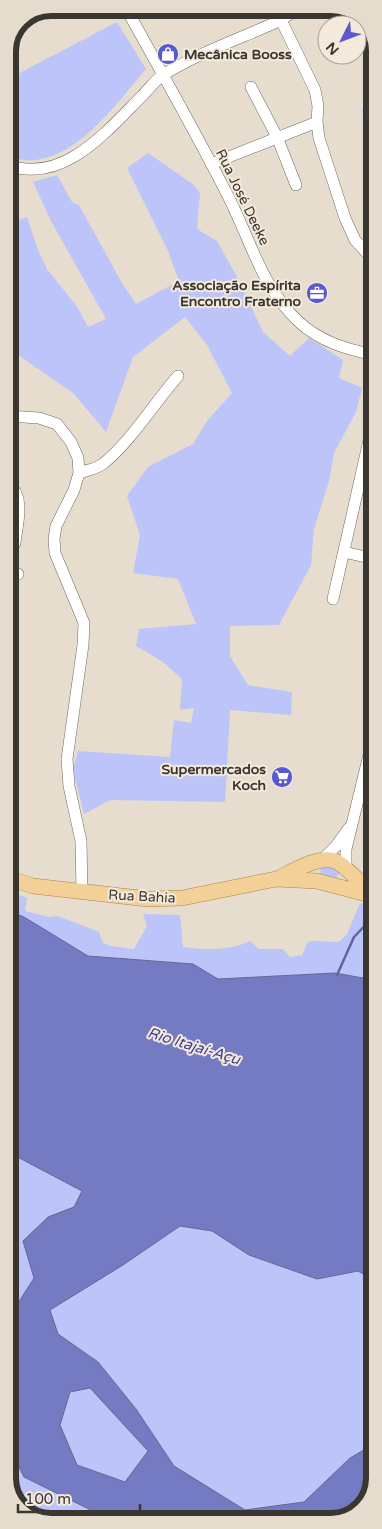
<svg xmlns="http://www.w3.org/2000/svg" width="382" height="1529" viewBox="0 0 382 1529" font-family="'Varela Round',sans-serif">
<style>
.green{fill:#bcc4fa}
.water{fill:#747bc2;stroke:#636696;fill-rule:evenodd}
.lines{fill:none;stroke-linecap:round;stroke-linejoin:round}
.stream{stroke:#636696;stroke-width:2.5}
.minor-casing{stroke:#70685c;stroke-width:12}
.major-casing{stroke:#ac8546;stroke-width:16}
.minor{stroke:#fff;stroke-width:11}
.major{stroke:#f2d097;stroke-width:15}
.labels{text-anchor:middle;stroke-width:4;stroke-linejoin:round;paint-order:stroke}
.poi-label{font-size:14px;font-weight:bold;fill:#3a3631;stroke:#f4eadc;text-anchor:end}
.street-label{font-size:14px;fill:#3a3631;stroke:#f4eadc}
.water-label{font-size:15px;font-style:italic;fill:#3e3f95;stroke:#f4eadc}
.rim{fill:none;stroke:#3a3631;stroke-width:6}
</style>
<rect width="100%" height="100%" fill="#e6ddcf"/>
<!-- green -->
<path class="green" d="M117 22 146 69C118 102 74 164 26 160 20 159 13 160 8 157V79Z
M374 104V182L365 145 362 108Z
M148 153 194 185 200 193 197 229 217 241 237 277 263 332 290 356 309 338 343 360 339 378 362 388 356 412 334 453 329 481 314 529 311 565 279 625 230 626V656L248 685 292 692 291 715 230 710 225 802 110 800 84 814 73 770 78 751 170 757 174 720 191 723 194 708 180 710 182 679 163 662 136 646 139 629 196 624 178 579 133 573 140 535 127 496 148 467 193 444 207 421 232 393 207 345 185 317 133 357 106 432 73 393 8 348V224L27 217 38 250 47 269 78 308 88 327 106 319 51 221 33 182 57 175 72 202 79 205 122 283 136 304 179 281 168 251 127 168Z
M329 865 340 872 336 879 322 877 320 874 321 867Z
M8 891 27 898 25 911 49 917 58 916 99 932 103 943 111 946 134 949 147 926 143 914 180 915 183 947C204 950 230 951 250 941L259 949H283L290 957 302 955 308 942 313 941 339 942 347 934 360 903 374 907V988L363 978 335 973 218 979 193 964 88 956 24 917 8 911Z
M8 1152 83 1191 74 1207 48 1217 34 1278 8 1319Z
M180 1226 212 1231 249 1255 317 1279 358 1271 374 1280V1444L350 1458 304 1502 245 1510 174 1466 136 1409 98 1362 58 1334 49 1309 123 1265Z
M90 1388 148 1451 125 1483 77 1465 60 1424 70 1392Z
M8 1445 24 1477 113 1521H46L22 1510 8 1486Z"/>
<!-- water -->
<path class="water" d="M8 911 24 917 88 956 193 964 218 979 335 973 363 978 374 988V1280L358 1271 317 1279 249 1255 212 1231 180 1226 123 1265 50 1310 58 1334 98 1362 136 1409 174 1466 245 1510 304 1502 350 1458 374 1444V1478L365 1504 339 1521H113L24 1477 8 1445V1319L34 1278 23 1241 48 1217 74 1207 82 1191 8 1152ZM90 1388 148 1451 125 1482 77 1465 60 1425 70 1392Z"/>
<g class="lines">
<!-- stream -->
<path class="stream" d="M337 975 354 937 374 916"/>
<!-- minor casing -->
<g class="minor-casing">
<path id="minor" d="M126 8C160 70 195 131 227 194 250 238 261 287 299 322 321 342 346 349 374 355
M281 20 315 90 318 106 317 122 319 138 345 218 355 240 374 261
M251 87 277 137 296 185
M211 164 317 122
M8 165C63 185 107 131 142 96 149 89 155 80 163 75 198 53 244 37 281 20L299 8
M8 416 39 418 57 424 71 442 78 458 79 473 74 490 56 526 54 539 55 553 84 623 83 645 67 759 69 786 81 841 82 893
M79 473C88 470 97 469 104 463 131 441 155 402 178 376
M8 484C26 496 17 524 15 543
M344 552 374 559
M8 575 18 574
M333 599 369 440 374 432
M321 861 336 846 349 828
M346 870V849L374 734"/>
</g>
<!-- major casing -->
<g class="major-casing">
<path id="major" d="M8 878 33 886 148 899 182 898 276 879 317 881 374 896
M279 878C293 871 320 855 335 861 344 864 362 885 370 892"/>
</g>
<!-- minor -->
<use href="#minor" class="minor"/>
<!-- major -->
<use href="#major" class="major"/>
</g>
<!-- icons -->
<defs>
<g id="shop-disc" transform="scale(1.125)"><circle r="9.5" fill="#5959d0" stroke="#f4eadc"/><path d="M-5-2.5h2.3a2.7 3.5 0 0 1 5.4 0H5L5.5 6h-11ZM-1.5-2.5h3a1.5 2.3 0 0 0-3 0Z" fill="#fff"/></g>
<g id="office-disc" transform="scale(1.125)"><circle r="9.5" fill="#5959d0" stroke="#f4eadc"/><path d="M-6-3h4V-5.5h4V-3h4V5H-6ZM-1-4.5V-3h2v-1.5ZM-6 0V1H6V0Z" fill="#fff"/></g>
<g id="supermarket-disc" transform="scale(1.125)"><circle r="9.5" fill="#5959d0" stroke="#f4eadc"/><path d="M-6-5.5h2.5l.6 2H6L4.5 2H-2.5L-4.4-4H-6ZM-1.5 3.2a1.3 1.3 0 1 0 .1 0ZM3 3.2a1.3 1.3 0 1 0 .1 0Z" fill="#fff"/></g>
</defs>
<g fill-rule="evenodd">
<use href="#shop-disc" x="168" y="54"/>
<use href="#office-disc" x="317" y="293"/>
<use href="#supermarket-disc" x="282" y="777"/>
</g>
<g class="labels">
<!-- poi labels -->
<g class="poi-label">
<text x="184" y="59" text-anchor="start">Mecânica Booss</text>
<text x="301" y="290">Associação Espírita<tspan x="301" dy="16">Encontro Fraterno</tspan></text>
<text x="266" y="774">Supermercados<tspan x="266" dy="16">Koch</tspan></text>
</g>
<!-- street labels -->
<g class="street-label">
<text transform="translate(243 197) rotate(64)" y="5">Rua José Deeke</text>
<text transform="translate(142 896) rotate(3)" y="5">Rua Bahia</text>
</g>
<!-- water labels -->
<g class="water-label">
<text transform="translate(194 1046) rotate(17)" y="5">Rio Itajaí-Açu</text>
</g>
</g>
<!-- crop -->
<path d="M0 0H382V1529H0ZM51 16H331A35 35 0 0 1 366 51V1478A35 35 0 0 1 331 1513H51A35 35 0 0 1 16 1478V51A35 35 0 0 1 51 16Z" fill="#e5dcce" fill-rule="evenodd"/>
<path class="rim" d="M51 16H331A35 35 0 0 1 366 51V1478A35 35 0 0 1 331 1513H51A35 35 0 0 1 16 1478V51A35 35 0 0 1 51 16Z"/>
<!-- north arrow -->
<g transform="translate(342 40) rotate(228)"><circle r="24" fill="#f4eadc" stroke="#aaa298"/>
<path d="M0-4L9 19L0 12L-9 19Z" fill="#5959d0"/>
<text y="-8" font-size="14" font-weight="bold" text-anchor="middle" fill="#3a3631">N</text>
</g>
<!-- scale -->
<path d="M18 1504v8h122v-8" fill="none" stroke="#3a3631" stroke-width="2.5"/>
<text x="25" y="1504" font-size="15" fill="#3a3631" stroke="#f4eadc" stroke-width="4" paint-order="stroke">100 m</text>
</svg>
